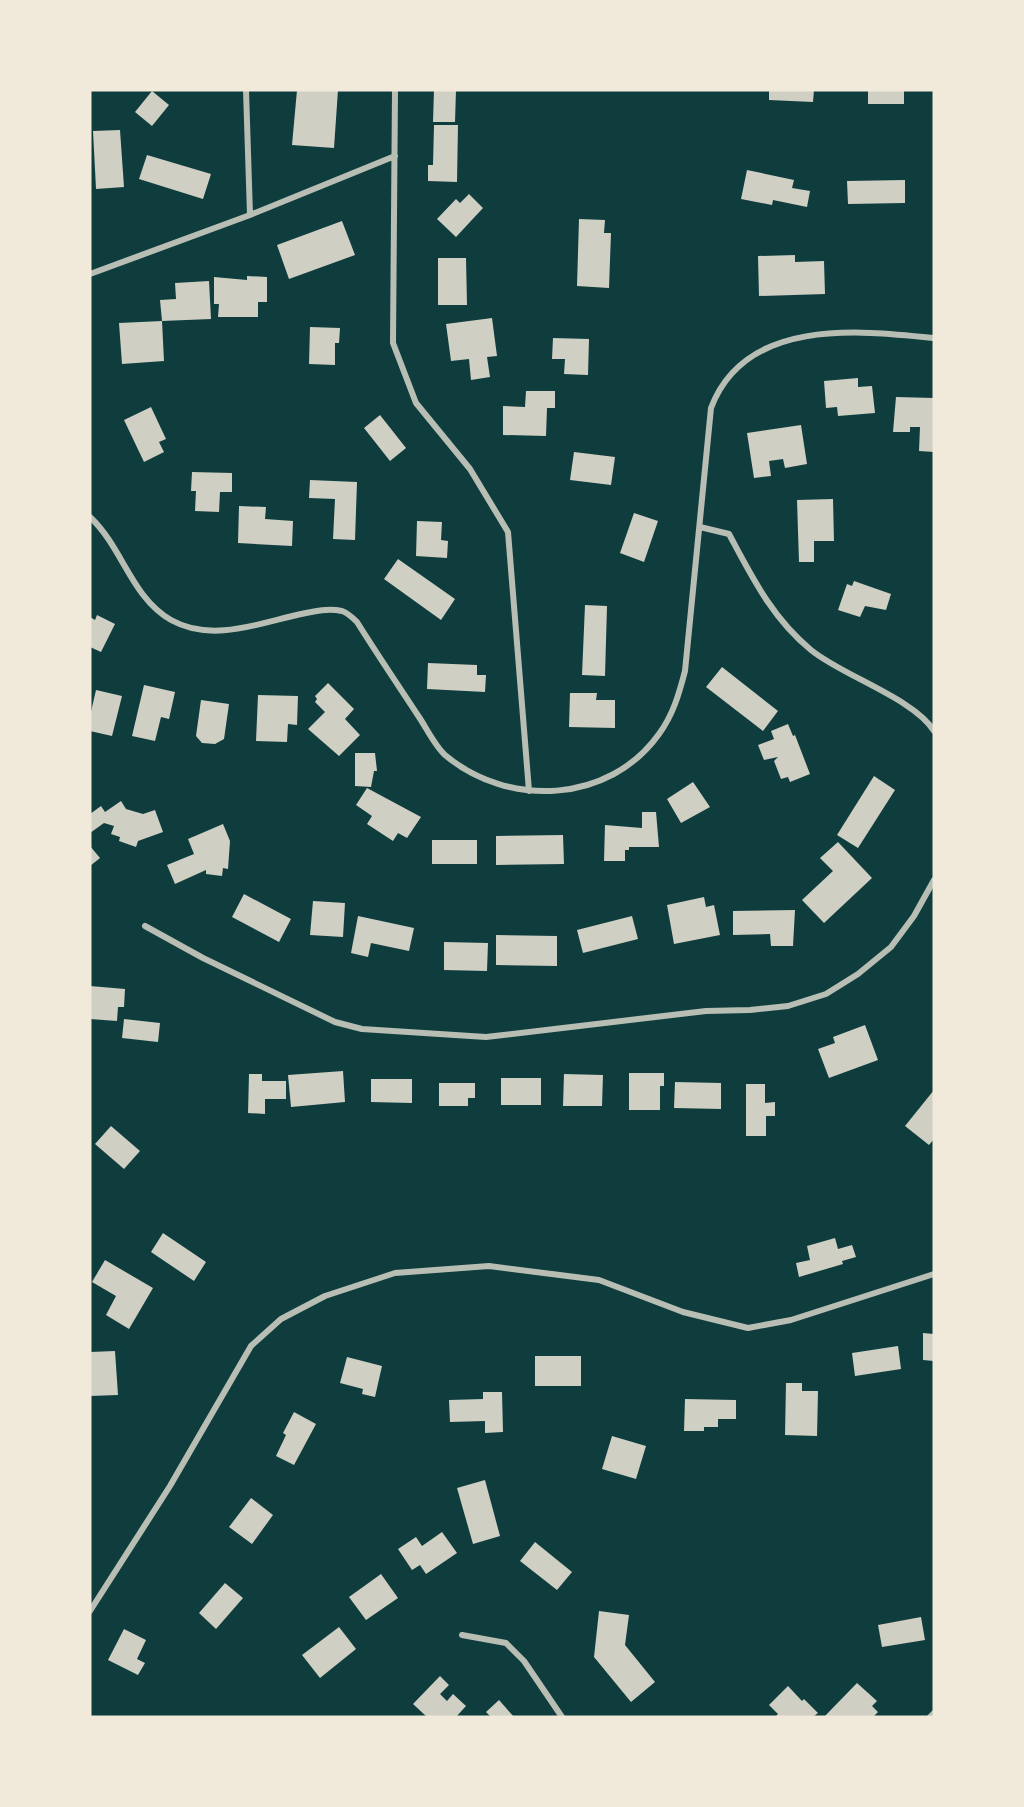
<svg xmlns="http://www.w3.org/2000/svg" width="1024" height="1807" viewBox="0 0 1024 1807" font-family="'Archivo Narrow',sans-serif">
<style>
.building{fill:#cfcfc3}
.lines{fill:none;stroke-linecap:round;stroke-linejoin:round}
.minor{stroke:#b8beb3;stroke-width:6}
</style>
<rect width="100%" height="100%" fill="#0f3d3e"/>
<!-- building -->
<path class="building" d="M297 90H338L334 148 292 145Z
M434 90H456L455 122H433Z
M769 90H814L813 102 769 100Z
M868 90H904V104H868Z
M152 91 169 105 152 126 135 112Z
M434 125H458L457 182 428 181V165H433Z
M120 130 124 187 96 189 93 131Z
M147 155 211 174 203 199 139 179Z
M747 170 794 180 792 188 810 191 807 207 773 200 772 205 741 199Z
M905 180V203L848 204 847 181Z
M469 194 483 208 456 237 437 219 456 199 460 203Z
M579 219 605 220 604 233H611L609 288 577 286Z
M342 221 355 255 289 279 277 245Z
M795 255V262L824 261 825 294 759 296 758 256Z
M438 258H466L467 305H438Z
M247 276 267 277V302H258V317H218L219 304H214V277L247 280Z
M209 281 211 319 162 321 160 300 176 299 175 283Z
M492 318 497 356 487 357 490 377 471 380 469 359 451 361 446 324Z
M162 321 164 361 122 364 119 323Z
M310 327 340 328 339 343H335V365L309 364Z
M553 338 589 339 588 375 564 374 565 359H552Z
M858 378V387L872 386 875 413 838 416 837 407 826 408 824 381Z
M526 391H555V408H547L546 436 503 435V406L525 407Z
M896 397 934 398V452L919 451 920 427H910V432H893Z
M151 407 166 439 159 442 164 452 144 462 124 420Z
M380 415 406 448 390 461 364 428Z
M801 425 807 464 785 468 783 459 769 461 771 476 754 478 747 433Z
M574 452 615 457 611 485 570 480Z
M192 472 232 473V492H220L219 512 195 511 196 491H191Z
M310 480 357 482 355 540 333 539 335 499 309 498Z
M833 499 834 541H814V562H799L797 500Z
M239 506 266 507 265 519 293 521 292 546 238 543Z
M634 513 658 521 644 562 620 553Z
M417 521 442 522 441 540 448 541 447 558 416 556Z
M398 559 455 599 441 620 384 579Z
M854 581 891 594 886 610 865 606 860 617 838 610 847 584 852 586Z
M585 605 607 606 605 676 582 675Z
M97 615 115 624 101 652 90 647V617L95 620Z
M428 663 477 665V675H486L485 692 427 689Z
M722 667 778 711 763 731 706 687Z
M328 683 354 709 345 719 360 735 339 756 308 729 325 712 315 702 317 699 315 696Z
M144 685 175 692 169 719 161 717 155 741 132 736Z
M96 690 122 696 112 736 90 731V716Z
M570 693H597L596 700H615V728L569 727Z
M258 695 298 696 297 725 288 724 287 742 256 741Z
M201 700 229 704 224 739 215 744 202 743 196 736Z
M788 724 793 736 795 735 810 774 790 782 788 777 781 779 774 761 778 757 764 760 758 745 774 739 771 731Z
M355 753H375L377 771H374L371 787 355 786Z
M874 776 895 790 858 848 837 835Z
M693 782 710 807 681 823 667 799Z
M367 788 421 817 407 838 398 833 393 841 367 824 372 816 356 805Z
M121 801 126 809 143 814 155 810 163 832 138 841 136 847 119 841 120 837 111 834 114 826 104 823 90 833V814L101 806 105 812Z
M642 812H656L659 847H629V850H625V861H604L605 825 642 828Z
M223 824 230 841 228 869 223 868 222 876 206 874V870L175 884 167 865 194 854 188 839Z
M563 835 564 864 496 865V836Z
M432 840H477V864H432Z
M838 842 872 878 824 923 802 900 833 871 820 858Z
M90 846 100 858 90 866Z
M244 894 291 919 279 942 232 917Z
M704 897 706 907 714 905 720 935 674 944 667 905Z
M313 901 345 903 343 937 310 935Z
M795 910 793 946H771L770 934 733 935V911Z
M358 916 414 928 409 951 371 943 368 957 351 953Z
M632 916 638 939 583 953 577 930Z
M496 935 557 936V966L496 965Z
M444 942 488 943 487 971 444 970Z
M90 986 125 989 124 1007H118L117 1021 90 1019Z
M124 1019 160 1023 158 1042 122 1038Z
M865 1025 878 1060 829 1078 818 1049 835 1043 833 1037Z
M343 1071 345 1102 291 1107 288 1075Z
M629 1073H664V1086H660V1110H629Z
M249 1074H262V1081H286V1099H265V1114L248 1113Z
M564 1074 603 1075 602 1106H563Z
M501 1078H541V1105H501Z
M371 1079H412V1103L371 1102Z
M675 1082 721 1083V1109L674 1108Z
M439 1083H475V1098H468V1106H439Z
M746 1084H765V1103L775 1102V1116H766V1136H746Z
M934 1090V1139L929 1145 905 1126Z
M111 1126 140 1151 124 1169 95 1144Z
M163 1233 206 1262 194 1281 151 1252Z
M835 1238 838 1249 852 1245 856 1257 842 1261 843 1264 799 1277 796 1263 810 1260 807 1246Z
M105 1260 153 1288 129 1329 106 1315 116 1296 92 1282Z
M923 1333 934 1334V1361L923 1360Z
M898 1346 901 1369 855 1376 852 1353Z
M115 1351 118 1395 90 1396V1352Z
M535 1356H581V1386H535Z
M347 1357 382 1366 375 1397 362 1394 363 1389 340 1383Z
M786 1383H802V1391H818L817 1436 785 1435Z
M483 1392H502L503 1432 485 1433V1421L450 1422 449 1400 483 1399Z
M685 1399 736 1400V1419H718V1427H704V1431H684Z
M294 1412 316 1424 294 1465 276 1456 286 1435 283 1433Z
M612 1436 646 1446 636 1479 602 1469Z
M485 1480 500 1536 473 1544 457 1488Z
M251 1498 273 1515 252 1544 229 1527Z
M442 1532 457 1553 426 1574 420 1565 412 1570 398 1549 416 1537 422 1546Z
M535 1542 572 1572 557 1590 520 1561Z
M381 1574 398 1598 366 1620 349 1597Z
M225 1583 243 1598 216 1629 199 1613Z
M599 1611 629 1615 625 1645 655 1682 631 1702 594 1657Z
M921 1617 925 1640 882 1647 878 1625Z
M339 1627 356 1649 320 1678 302 1655Z
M124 1629 146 1640 137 1659 145 1663 138 1675 108 1660Z
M440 1676 449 1685 440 1694 447 1701 453 1694 466 1706 456 1717H427L413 1704Z
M857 1683 877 1701 872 1706 878 1712 873 1717H824Z
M788 1686 802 1701 804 1699 818 1713 813 1717H775L778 1714 769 1705Z
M499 1700 514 1717H491L486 1712Z"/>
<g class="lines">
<!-- minor -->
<path class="minor" d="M246 90 250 215
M395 90 393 343 416 403 470 469 508 532 529 791
M90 274 250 215 395 156
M90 517C123 548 131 597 171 620 212 643 260 623 301 614 315 611 328 608 342 611 348 613 353 618 357 622 377 654 398 685 419 717 427 729 435 746 445 755 508 808 609 804 659 734 673 715 679 694 685 671L711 408C745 318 857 330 934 338
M700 527 729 534C752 577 772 618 811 650 841 675 915 699 934 731
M145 926 203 958 335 1022 362 1029 486 1037 706 1011 750 1010 788 1006 826 994 858 974 891 947 914 916 934 880
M90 1611 170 1486 251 1346 281 1319 325 1296 395 1273 489 1266 599 1280 683 1312 748 1328 791 1320 934 1274
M462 1635 506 1643 524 1661 562 1717
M930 1717 934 1713"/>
</g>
<!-- border -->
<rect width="1024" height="1807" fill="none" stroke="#f1e9da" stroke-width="183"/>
</svg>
